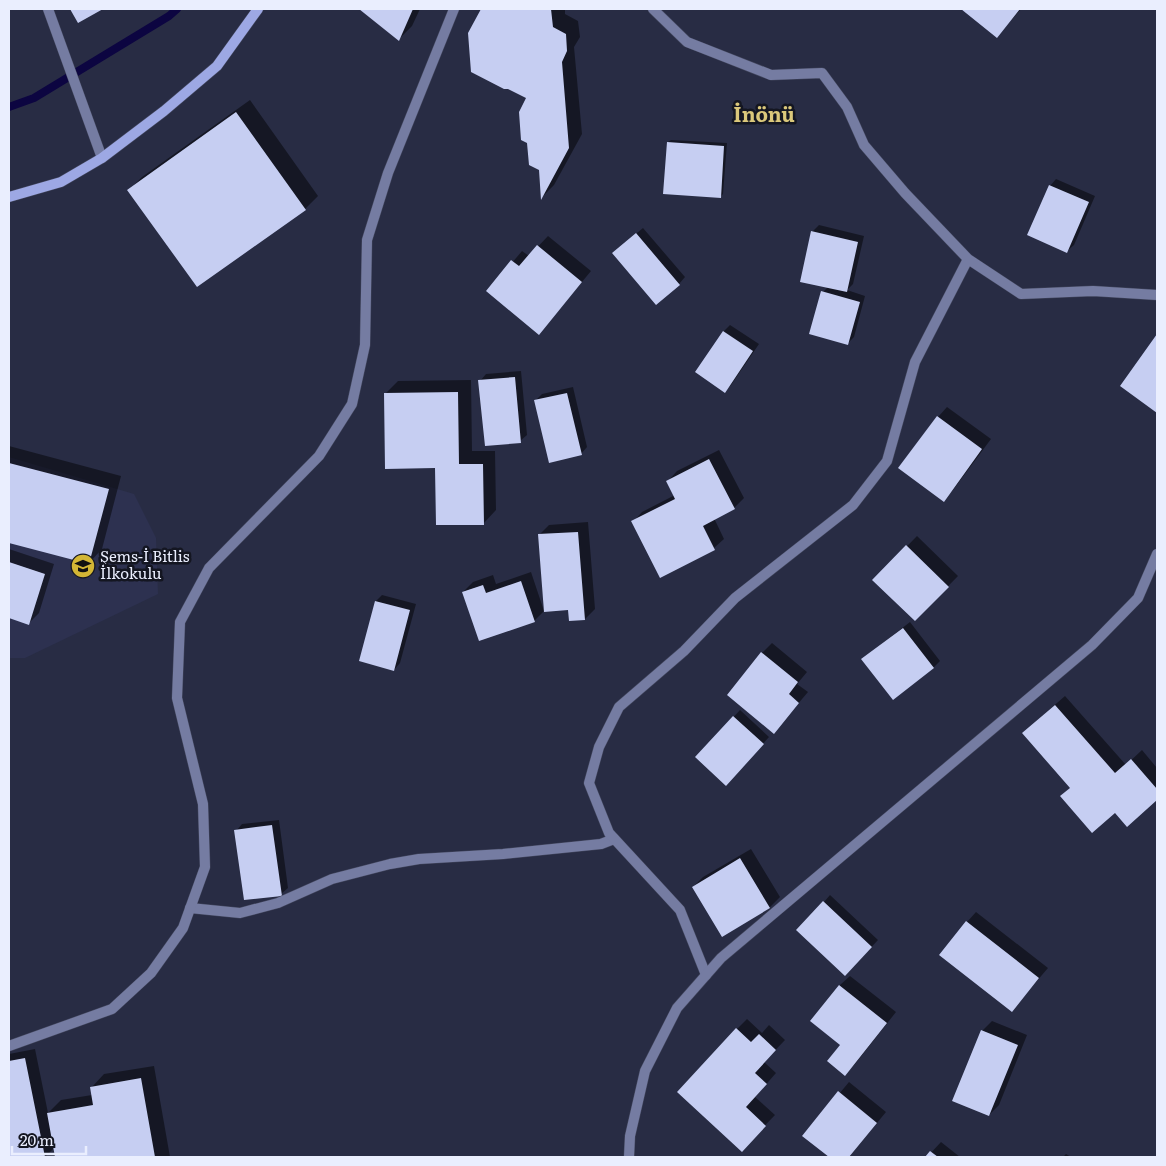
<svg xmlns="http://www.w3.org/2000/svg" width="1166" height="1166" viewBox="0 0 1166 1166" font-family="Literata,serif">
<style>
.built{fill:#2d3150}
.shadow{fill:#0007}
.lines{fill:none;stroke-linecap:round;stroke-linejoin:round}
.stream{stroke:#0c0541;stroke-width:8}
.building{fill:#c6cef2}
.service-casing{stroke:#43475e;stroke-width:11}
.minor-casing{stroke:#43475e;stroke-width:11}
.tertiary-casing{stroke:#43475e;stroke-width:11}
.secondary-casing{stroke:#43475e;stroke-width:11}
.service{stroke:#757ca2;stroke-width:10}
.minor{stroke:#757ca2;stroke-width:10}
.tertiary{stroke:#757ca2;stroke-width:10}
.secondary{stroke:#9da8e4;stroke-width:10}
.labels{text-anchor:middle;stroke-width:5;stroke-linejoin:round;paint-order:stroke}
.poi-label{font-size:15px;fill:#eaeefe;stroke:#141621;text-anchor:start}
.district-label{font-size:20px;font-weight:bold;fill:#dbc87b;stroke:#141621}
</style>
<rect width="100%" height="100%" fill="#282c44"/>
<!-- built -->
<path class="built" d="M9 457 134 494 156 538 158 594 25 658H9Z"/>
<!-- shadow -->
<path class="shadow" d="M361 9H420L412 26 399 39Z
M482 9H565V14L578 21 580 37 574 47 582 134 554 185 542 197 540 169 528 98 469 34Z
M963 9H1021L997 36Z
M250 100 318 196 305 209 129 190 142 177Z
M671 140 727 143 723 194 720 197 668 142Z
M1056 179 1095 196 1074 245 1067 251 1050 186Z
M819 225 864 236 853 284 847 290 865 296 854 337 847 344 823 292 828 287 812 232Z
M643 228 685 277 679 284 620 247Z
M548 236 591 271 548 323 488 291 522 251 529 256Z
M730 325 759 344 731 385 725 391 696 372 724 331Z
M1157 337V411L1122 386Z
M521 371 527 435 520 441 480 381 486 374Z
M471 380 472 451H495L496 510 483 524 436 467 385 394 398 381Z
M573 387 587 447 581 454 535 401 542 394Z
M947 407 991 439 953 490 943 500 938 417Z
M9 446 121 476 102 549 89 563 9 542Z
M719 450 744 498 734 508 714 518 724 539 714 548 661 576 633 522 642 512 675 495 668 481 677 471Z
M588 522 595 609 585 619 569 609 544 611 534 621 463 592 473 582 493 575 496 584 531 572 544 611 539 535 549 525Z
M917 536 958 576 915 620 874 580Z
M9 549 54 564 39 613 29 623 9 617Z
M382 595 416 604 400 663 394 670 360 660 376 601Z
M910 622 940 661 934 667 870 653Z
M772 643 807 672 797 684 808 692 774 732 762 653Z
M1065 696 1126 765 1142 750 1157 768V798L1127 825 1115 811 1071 787 1034 723Z
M740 710 769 737 733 777 697 757Z
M279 820 288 888 281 894 236 831 242 824Z
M751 849 780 897 770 907 722 935 693 887 703 877Z
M830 895 878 940 852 968 824 902Z
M976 912 1048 968 1012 1010 967 922Z
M850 976 896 1012 855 1064 845 1074 842 1045 812 1021 840 985Z
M747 1019 762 1033 769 1025 785 1040 764 1062 776 1073 755 1097 775 1115 741 1150 737 1029Z
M992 1021 1027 1035 999 1105 989 1115 982 1031Z
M35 1049 48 1113 61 1100 92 1095 91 1088 104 1074 154 1066 170 1157H56L54 1148 45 1157H9V1054Z
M849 1082 886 1112 849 1157H831L804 1136Z
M941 1142 960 1157H927Z
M1066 1154 1071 1157H1063Z"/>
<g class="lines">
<!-- stream -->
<path class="stream" d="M9 107 34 98 169 16 177 9"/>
</g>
<!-- building -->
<path class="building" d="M70 9H103L78 23Z
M359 9H413L399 41Z
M481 9H551L553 27 566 34 567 51 562 62 569 148 541 200 539 170 529 165 527 143 521 140 519 112 526 98 508 89H504L471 72 468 33Z
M961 9H1020L997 38Z
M236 112 306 210 197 287 127 190Z
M667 142 724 146 721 198 663 194Z
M1049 185 1089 202 1067 253 1027 235Z
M811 231 858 242 847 292 800 282Z
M636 233 680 285 656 305 612 253Z
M537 245 582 282 539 335 486 291 511 260 519 266Z
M821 291 860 302 848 345 809 334Z
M723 331 753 351 725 393 695 372Z
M1157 334V413L1120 386Z
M515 377 521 443 485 446 478 380Z
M458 392 459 464H483L484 525H436L435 468 385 469 384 393Z
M567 393 582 455 549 463 534 400Z
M937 416 982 449 944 502 898 468Z
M709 459 735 509 703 526 715 550 660 578 631 521 675 499 666 481Z
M9 463 109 489 89 564 9 543Z
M578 532 585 620 569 621 568 610 544 612 538 534Z
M906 545 949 587 915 621 872 580Z
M9 562 45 574 29 625 9 618Z
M521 581 535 622 479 641 462 592 483 585 486 593Z
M375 601 410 610 394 671 359 661Z
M903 628 934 668 893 700 861 659Z
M761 652 798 682 789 694 799 703 774 734 727 695Z
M1055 705 1115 773 1131 759 1157 789V800L1127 827 1115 813 1092 833 1060 796 1070 788 1022 733Z
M733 716 764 744 726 786 695 757Z
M272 825 282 896 244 900 234 830Z
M740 858 770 908 722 937 692 887Z
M823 901 872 947 845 976 796 930Z
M966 921 1039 978 1012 1012 939 955Z
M839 985 887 1023 845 1076 827 1061 840 1045 810 1021Z
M736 1028 751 1042 759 1034 776 1050 755 1073 767 1084 746 1107 766 1126 742 1152 677 1092Z
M981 1030 1018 1045 989 1116 952 1101Z
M25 1058 45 1157H9V1061Z
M141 1078 155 1157H55L47 1113 93 1105 90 1087Z
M838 1091 877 1123 849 1157H829L802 1136Z
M930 1151 938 1157H925Z"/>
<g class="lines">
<!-- service casing -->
<g class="service-casing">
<path id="service" d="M190 908 240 913 278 903 332 879 390 864 419 859 503 854 601 844 614 839"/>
</g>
<!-- minor casing -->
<g class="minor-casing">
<path id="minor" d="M48 9 102 158
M653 9 687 42 771 75 822 73 847 107 864 145 905 193 968 259 1021 294 1093 291 1157 295
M706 975 680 910 609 833 589 783 599 747 619 707 684 651 735 598 853 505 887 461 915 362 968 259"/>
</g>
<!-- tertiary casing -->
<g class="tertiary-casing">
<path id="tertiary" d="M9 1046 112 1009 151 973 183 928 205 867 203 804 177 698 180 622 209 568 319 456 352 404 365 345 367 240 388 173 454 9
M629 1157 630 1136 645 1071 677 1008 721 958 1092 645 1138 598 1157 554"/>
</g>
<!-- secondary casing -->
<g class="secondary-casing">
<path id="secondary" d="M9 197 61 182 102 158 164 111 217 66 258 9"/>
</g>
<!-- service -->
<use href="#service" class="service"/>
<!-- minor -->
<use href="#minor" class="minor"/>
<!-- tertiary -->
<use href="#tertiary" class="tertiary"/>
<!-- secondary -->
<use href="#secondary" class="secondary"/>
</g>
<!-- icons -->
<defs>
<g id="school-disc" transform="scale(1.25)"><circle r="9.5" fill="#d3b635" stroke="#141621"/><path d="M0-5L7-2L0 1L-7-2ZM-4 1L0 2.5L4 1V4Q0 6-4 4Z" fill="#111"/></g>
</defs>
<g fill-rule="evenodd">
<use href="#school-disc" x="83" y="566"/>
</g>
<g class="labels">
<!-- poi labels -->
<g class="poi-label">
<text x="100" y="562">Şems-İ Bitlis<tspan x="100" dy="17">İlkokulu</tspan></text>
</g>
<!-- district labels -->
<g class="district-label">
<text x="764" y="122">İnönü</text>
</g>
</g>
<!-- border -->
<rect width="1166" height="1166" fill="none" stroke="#eaeefe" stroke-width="20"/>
<!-- scale -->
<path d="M12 1146v8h74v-8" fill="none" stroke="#eaeefe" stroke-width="2.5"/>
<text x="20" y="1146" font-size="15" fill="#eaeefe" stroke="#141621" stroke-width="4" paint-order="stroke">20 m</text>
</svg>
